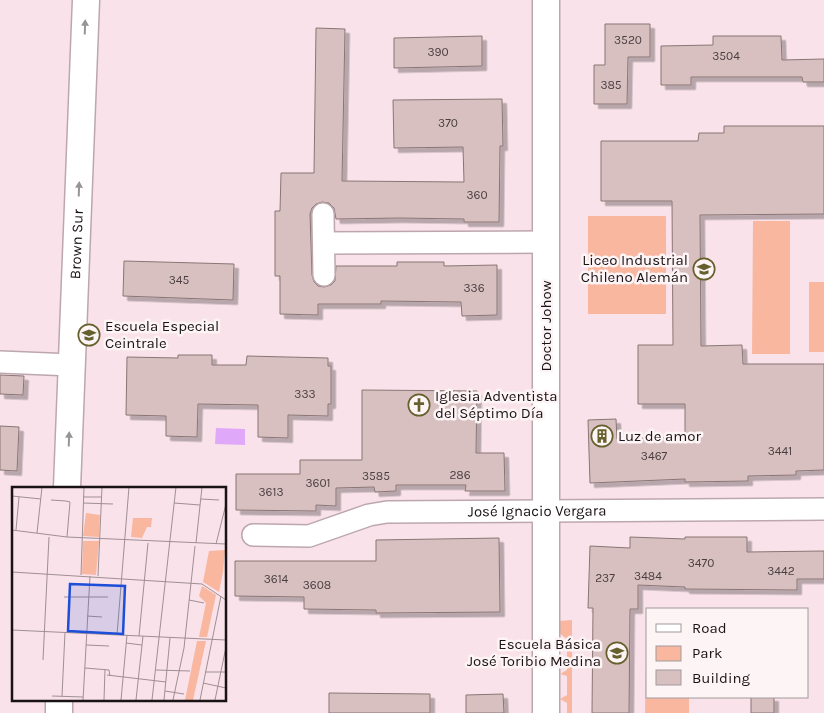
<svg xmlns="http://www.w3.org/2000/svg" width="824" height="713" viewBox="0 0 824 713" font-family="Karla,sans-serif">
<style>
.green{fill:#f9b7a0}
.water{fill:#e0a8f9}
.building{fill:#d8c0c0;stroke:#8a7575;filter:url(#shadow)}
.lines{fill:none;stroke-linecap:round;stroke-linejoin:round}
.minor-casing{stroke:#bda7ae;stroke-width:24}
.tertiary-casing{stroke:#bda7ae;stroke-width:29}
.minor{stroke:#fff;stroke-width:21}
.tertiary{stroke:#fff;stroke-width:26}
.oneway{fill:#989596}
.labels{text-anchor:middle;stroke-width:5;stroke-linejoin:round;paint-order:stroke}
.number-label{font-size:12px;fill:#4a3e40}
.street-label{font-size:15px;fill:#1a1315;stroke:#fdf4f6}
.poi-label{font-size:15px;fill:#1a1315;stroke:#fdf4f6;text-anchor:start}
.inset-road{fill:none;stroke:#a08f94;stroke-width:1}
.view{fill:#1d4ed8;fill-opacity:0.15;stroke:#1d4ed8;stroke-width:2.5}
.inset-edge{fill:none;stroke:#1a1315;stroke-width:2.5}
</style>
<defs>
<filter id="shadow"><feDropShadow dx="4.5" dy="4.5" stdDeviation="0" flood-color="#0004"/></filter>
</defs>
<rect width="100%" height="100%" fill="#f9e2e9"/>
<!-- green -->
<path class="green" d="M588 216H666V314H588Z
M753 221H790V354H752Z
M809 282H824V352H809Z
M572 620V713H567V703L560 699 567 695V676L560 674 567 670V639L559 633V621Z
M646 660H648V697H689V713H645Z"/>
<!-- water -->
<path class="water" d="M216 428 245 429V445L215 444Z"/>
<!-- building -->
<path class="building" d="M605 24H650V57H628L627 104H594V65H605Z
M316 28 345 29 342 181 464 182 463 147 394 148 393 100 502 99 503 146H500L499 222H464V219L399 218 336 219 334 208 329 203 322 202 316 204 312 208 310 214 312 275 314 282 318 286 324 287 331 285 335 281 336 266H397V262H444V266L497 265V315L462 316 461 302 381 301V304H318V315L280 314V276H275V211H280L281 173H314Z
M482 36V66L394 68V38Z
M713 36H781L782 60 824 59V82H803L802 77H691V85H661V46L713 45Z
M724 126H824V214L700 215 701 346 742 345 743 364H824V470L796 471V475L748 476V481L685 482V479L590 483 588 420 616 419 617 439 685 437V404H638V345H673L672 201H601V141H698L699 133H724Z
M124 261 234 264 233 300 123 296Z
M178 355H212V365H246L247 356 328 358V366H331V404H328V416L288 415V438L258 437V405L198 404 197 437 166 436V416L126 415 127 357 178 358Z
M0 375 24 376 23 395 0 394Z
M362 390 477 391 476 453H504L505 491H465L466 485H396V491L375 492 374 487 336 488V506L316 505V511L236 510V474H300V460H362Z
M0 426 19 427 17 471 0 470Z
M630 537 685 539V537H747V552L824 551V579H797V590L685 589V587L638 585V609H630L629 713H592L593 608H588L590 546 630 548Z
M499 538 500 612 376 613V610L304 609V597L235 596V561H376V540Z
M329 693 430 694V713H329Z
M503 694 504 713H466V695Z
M751 697H774V713H751Z"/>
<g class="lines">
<!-- minor casing -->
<g class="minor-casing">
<g id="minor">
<path d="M323 214 324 275"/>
<path d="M324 243 546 242"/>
<path d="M0 362 72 365"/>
<path id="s1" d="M253 535 309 536 369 515 387 512 824 509"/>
</g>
</g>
<!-- tertiary casing -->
<g class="tertiary-casing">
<g id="tertiary">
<path d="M546 0V713"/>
<path id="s2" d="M67 488 86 0"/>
<path d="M59 713V699"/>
</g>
</g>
<!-- minor -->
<use href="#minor" class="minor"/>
<!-- tertiary -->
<use href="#tertiary" class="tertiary"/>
</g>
<!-- one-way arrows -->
<defs><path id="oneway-solid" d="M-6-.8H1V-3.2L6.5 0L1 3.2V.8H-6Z" transform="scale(1.25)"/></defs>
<g class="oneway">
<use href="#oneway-solid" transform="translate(85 27) rotate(-88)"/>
<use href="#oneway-solid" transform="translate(79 189) rotate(-88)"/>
<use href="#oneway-solid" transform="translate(69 439) rotate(-88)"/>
</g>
<!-- icons -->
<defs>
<g id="school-ring" transform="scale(1.125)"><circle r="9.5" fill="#fdf4f6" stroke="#66602d" stroke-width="1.5"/><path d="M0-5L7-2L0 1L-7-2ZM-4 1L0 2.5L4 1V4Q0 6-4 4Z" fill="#66602d"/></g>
<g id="church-ring" transform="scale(1.125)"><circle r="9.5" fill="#fdf4f6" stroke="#66602d" stroke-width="1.5"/><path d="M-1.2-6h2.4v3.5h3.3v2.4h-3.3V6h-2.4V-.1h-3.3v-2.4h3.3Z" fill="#66602d"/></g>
<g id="building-ring" transform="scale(1.125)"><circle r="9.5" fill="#fdf4f6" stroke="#66602d" stroke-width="1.5"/><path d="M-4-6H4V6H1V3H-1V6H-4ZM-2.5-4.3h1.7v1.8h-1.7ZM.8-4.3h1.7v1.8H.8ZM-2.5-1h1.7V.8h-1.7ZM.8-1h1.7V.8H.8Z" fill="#66602d"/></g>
</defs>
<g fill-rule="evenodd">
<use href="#school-ring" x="704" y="269"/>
<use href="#school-ring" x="89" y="335"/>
<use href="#church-ring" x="419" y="405"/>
<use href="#building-ring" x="602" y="436"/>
<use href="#school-ring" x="617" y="653"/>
</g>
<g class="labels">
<!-- number labels -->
<g class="number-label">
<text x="628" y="44">3520</text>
<text x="438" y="56">390</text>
<text x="726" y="60">3504</text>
<text x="611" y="89">385</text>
<text x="448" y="127">370</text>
<text x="477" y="199">360</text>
<text x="179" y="284">345</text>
<text x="474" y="292">336</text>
<text x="305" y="398">333</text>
<text x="780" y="455">3441</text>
<text x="654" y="460">3467</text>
<text x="460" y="479">286</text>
<text x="376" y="480">3585</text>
<text x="318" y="487">3601</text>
<text x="271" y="496">3613</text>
<text x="701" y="567">3470</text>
<text x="781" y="575">3442</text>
<text x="648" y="580">3484</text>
<text x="605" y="582">237</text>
<text x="276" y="583">3614</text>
<text x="317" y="589">3608</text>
</g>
<!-- street labels -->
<g class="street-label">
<text dy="5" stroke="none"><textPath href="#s2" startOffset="244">Brown Sur</textPath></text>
<text transform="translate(546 326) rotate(-90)" y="5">Doctor Johow</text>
<text dy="5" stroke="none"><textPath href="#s1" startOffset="288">José Ignacio Vergara</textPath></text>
</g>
<!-- poi labels -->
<g class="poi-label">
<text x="688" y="265" text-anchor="end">Liceo Industrial<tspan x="688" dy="17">Chileno Alemán</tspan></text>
<text x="105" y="331">Escuela Especial<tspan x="105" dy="17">Ceintrale</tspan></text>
<text x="435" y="401">Iglesia Adventista<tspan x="435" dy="17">del Séptimo Día</tspan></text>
<text x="618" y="441">Luz de amor</text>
<text x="601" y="649" text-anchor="end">Escuela Básica<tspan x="601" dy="17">José Toribio Medina</tspan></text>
</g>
</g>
<!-- overview -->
<g transform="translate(12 487)">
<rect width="214" height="214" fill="#f9e2e9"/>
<path d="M74 26 88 28 87 50 71 49ZM121 31H140L139 40H135L130 51 119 50ZM71 54H87L84 88 70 87ZM213 63 211 85 207 105 191 95 197 64ZM190 99 204 108 195 150H187L194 116 187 109ZM185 154H194L181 213H173Z" fill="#f9b7a0"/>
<path class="inset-road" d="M0 9 29 12M71 10H89M189 12 207 13M39 13 54 14M54 14 58 15 55 50M71 16 101 17M162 16 188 18M0 43 55 50 214 57M4 43 7 10M25 46 30 0M184 56 190 0M204 57 214 17M0 85 190 97 214 113M69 88 72 0M86 89 90 0M52 110H96M177 113 192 116M75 129 90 130M0 143 214 153M105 148 117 0M127 149 136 56M114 156 130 158M74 158 97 159M31 173 37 50M73 181 97 183 98 189M144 183 178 184M193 185H214M95 188 154 195M191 196 214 201M153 204 172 207M40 209 71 210M50 209 53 145M71 213 78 89M92 213 93 182M109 213 115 148M124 213 131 149M140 213 164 0M152 213 158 151M161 213 172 161 183 59M188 213 209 109M203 213 214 160"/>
<path class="view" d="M58 97 113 99 111 147 56 144Z"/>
<rect width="214" height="214" class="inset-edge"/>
</g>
<!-- legend -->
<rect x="646" y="608" width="162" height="90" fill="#fdf4f6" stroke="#a29a9c"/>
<rect x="656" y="624" width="25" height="8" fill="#ffffff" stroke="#a29a9c"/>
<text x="692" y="633" font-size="15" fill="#1a1315">Road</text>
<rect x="656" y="646" width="25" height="15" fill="#f9b7a0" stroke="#a29a9c"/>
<text x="692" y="658" font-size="15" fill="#1a1315">Park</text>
<rect x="656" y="670" width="25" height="15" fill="#d8c0c0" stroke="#a29a9c"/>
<text x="692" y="683" font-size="15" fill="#1a1315">Building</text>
</svg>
